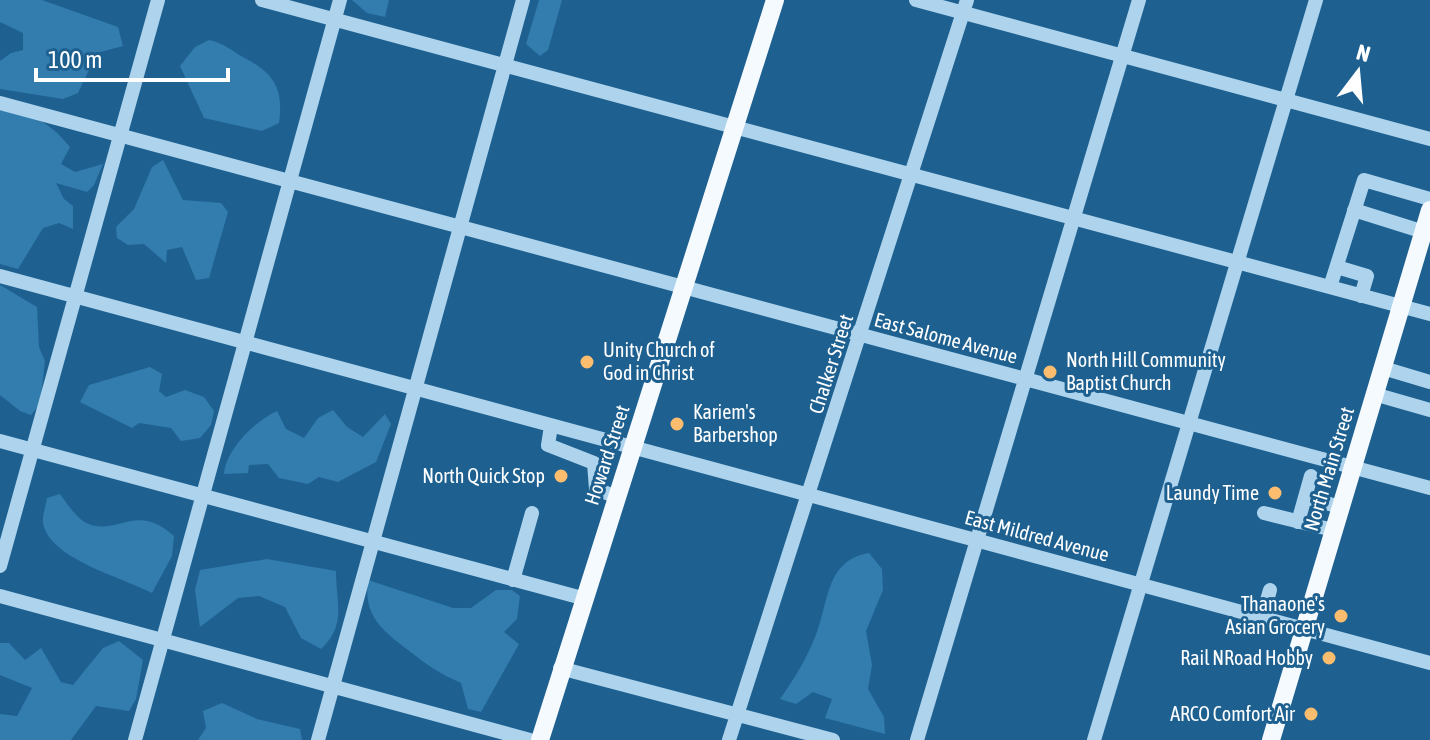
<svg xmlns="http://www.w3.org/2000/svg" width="1430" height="740" viewBox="0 0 1430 740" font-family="'Asap Condensed',sans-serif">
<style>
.green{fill:#327cae}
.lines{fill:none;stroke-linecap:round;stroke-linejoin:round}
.minor{stroke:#aed4ed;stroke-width:14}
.major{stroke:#f5faff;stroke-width:18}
.poi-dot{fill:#fcbe6e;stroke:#1e6191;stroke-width:3}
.labels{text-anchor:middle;stroke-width:6;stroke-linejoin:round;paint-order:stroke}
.street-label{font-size:20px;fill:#fff;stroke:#1e6191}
.poi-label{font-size:20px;fill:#fff;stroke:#1e6191;text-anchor:end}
</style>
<rect width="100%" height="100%" fill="#1e6191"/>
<!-- green -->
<path class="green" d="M0 0H42L118 27 123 46 97 53 78 93 63 99 0 89V61L11 53 23 50V33L0 22Z
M352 0H389L385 17 367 13Z
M539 0H562L548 50 540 56 526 44Z
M209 40C223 43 231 50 243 57 273 73 284 87 279 123L262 131 204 118 180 66 195 47Z
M0 109C34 116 48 120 70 147L61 164 75 172 103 164 94 185 87 192 56 183 64 199 73 206V229L59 223 43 228 18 269 0 264Z
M163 160 183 200 221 203 228 212 209 278 196 280 182 247 167 250 166 263 144 244 128 245 117 238 116 227 134 209 152 167Z
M0 285 37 307 39 347 45 361 40 404 31 415 20 411 0 395Z
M150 367 162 374 159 391 166 397 185 390 204 397 214 411 211 425 200 438 181 441 171 428 139 423 132 428 80 402 89 385Z
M333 410 347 427 363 437 385 414 391 424 376 462 338 482 319 477 308 484 279 478 268 464 249 465 248 473 224 474C226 449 255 421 277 411L286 429 304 438 318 418Z
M60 494C68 505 78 521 91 525 120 533 138 503 174 536L172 556 152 593C124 578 49 559 43 523 42 516 46 506 47 498Z
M869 553 882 569 883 590 866 631 872 665 868 689 884 717 885 734 825 718 832 699 813 692 796 704 780 699C795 678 808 656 817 632 829 599 827 560 869 553Z
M267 559 336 571C336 603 347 625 321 649L301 638 285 607 259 596 238 598 200 627 195 590 200 570Z
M368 580 453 608H471L496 590H512L520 596 517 619 504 632 519 644 481 712 468 709 461 683C440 674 427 665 408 650 382 630 363 616 368 580Z
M119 641 143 660 136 699 129 711 96 706 71 740H0V714L17 716 32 688 0 675V643H9L25 660 41 648 61 682 73 685 103 648Z
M222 703 257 719 300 729 302 740H198L206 728 203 711Z"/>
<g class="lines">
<!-- minor -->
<path class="minor" d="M262 0 1430 314
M916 0 1430 139
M0 103 1430 488
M1354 210 1424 232
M1337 267 1367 276 1361 296
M0 276 1430 663
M1330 287 1364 180 1430 199
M1383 368 1430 382
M1374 394 1430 410
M551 426 548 445 594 463 596 489 617 497
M0 441 582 598
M1305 497 1340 507
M1264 513 1333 530
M1298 522 1311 476
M0 566 158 0
M513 580 532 513
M0 596 530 740
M1262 618 1270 590
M560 668 833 740
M135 740 340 0
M318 740 523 0
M729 740 967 0
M917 740 1139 0
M1094 740 1316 0"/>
<!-- major -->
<path class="major" d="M540 740 775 0
M1271 740 1430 210"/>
</g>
<!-- markers -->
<g class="poi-dot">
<circle cx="587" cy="362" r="8"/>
<circle cx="1050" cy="372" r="8"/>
<circle cx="677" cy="424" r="8"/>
<circle cx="561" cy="476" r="8"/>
<circle cx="1275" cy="493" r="8"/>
<circle cx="1341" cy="616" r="8"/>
<circle cx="1329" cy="658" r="8"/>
<circle cx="1311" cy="714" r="8"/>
</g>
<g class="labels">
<!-- street labels -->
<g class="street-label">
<text transform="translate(946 338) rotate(15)" y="7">East Salome Avenue</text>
<text transform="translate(831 364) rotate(-72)" y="7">Chalker Street</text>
<text transform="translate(607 455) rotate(-72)" y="7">Howard Street</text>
<text transform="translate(1329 469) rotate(-73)" y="7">North Main Street</text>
<text transform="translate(1037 536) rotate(15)" y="7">East Mildred Avenue</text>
</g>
<!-- poi labels -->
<g class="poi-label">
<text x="603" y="357" text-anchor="start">Unity Church of<tspan x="603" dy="23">God in Christ</tspan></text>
<text x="1066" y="367" text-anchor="start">North Hill Community<tspan x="1066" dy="23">Baptist Church</tspan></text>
<text x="693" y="419" text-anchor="start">Kariem's<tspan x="693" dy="23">Barbershop</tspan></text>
<text x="545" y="483">North Quick Stop</text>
<text x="1259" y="500">Laundy Time</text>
<text x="1325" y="611">Thanaone's<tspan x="1325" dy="23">Asian Grocery</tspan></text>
<text x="1313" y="665">Rail NRoad Hobby</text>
<text x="1295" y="721">ARCO Comfort Air</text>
</g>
</g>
<!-- north arrow -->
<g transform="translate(1358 72) rotate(16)" stroke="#1e6191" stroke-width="6" paint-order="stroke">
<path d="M0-6L14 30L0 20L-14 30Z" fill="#ffffff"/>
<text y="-12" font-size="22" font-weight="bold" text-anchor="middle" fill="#ffffff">N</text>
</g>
<!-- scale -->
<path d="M36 68v12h192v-12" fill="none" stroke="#ffffff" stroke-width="4"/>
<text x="48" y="68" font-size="24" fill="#ffffff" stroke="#1e6191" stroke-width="6" paint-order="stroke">100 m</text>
</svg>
